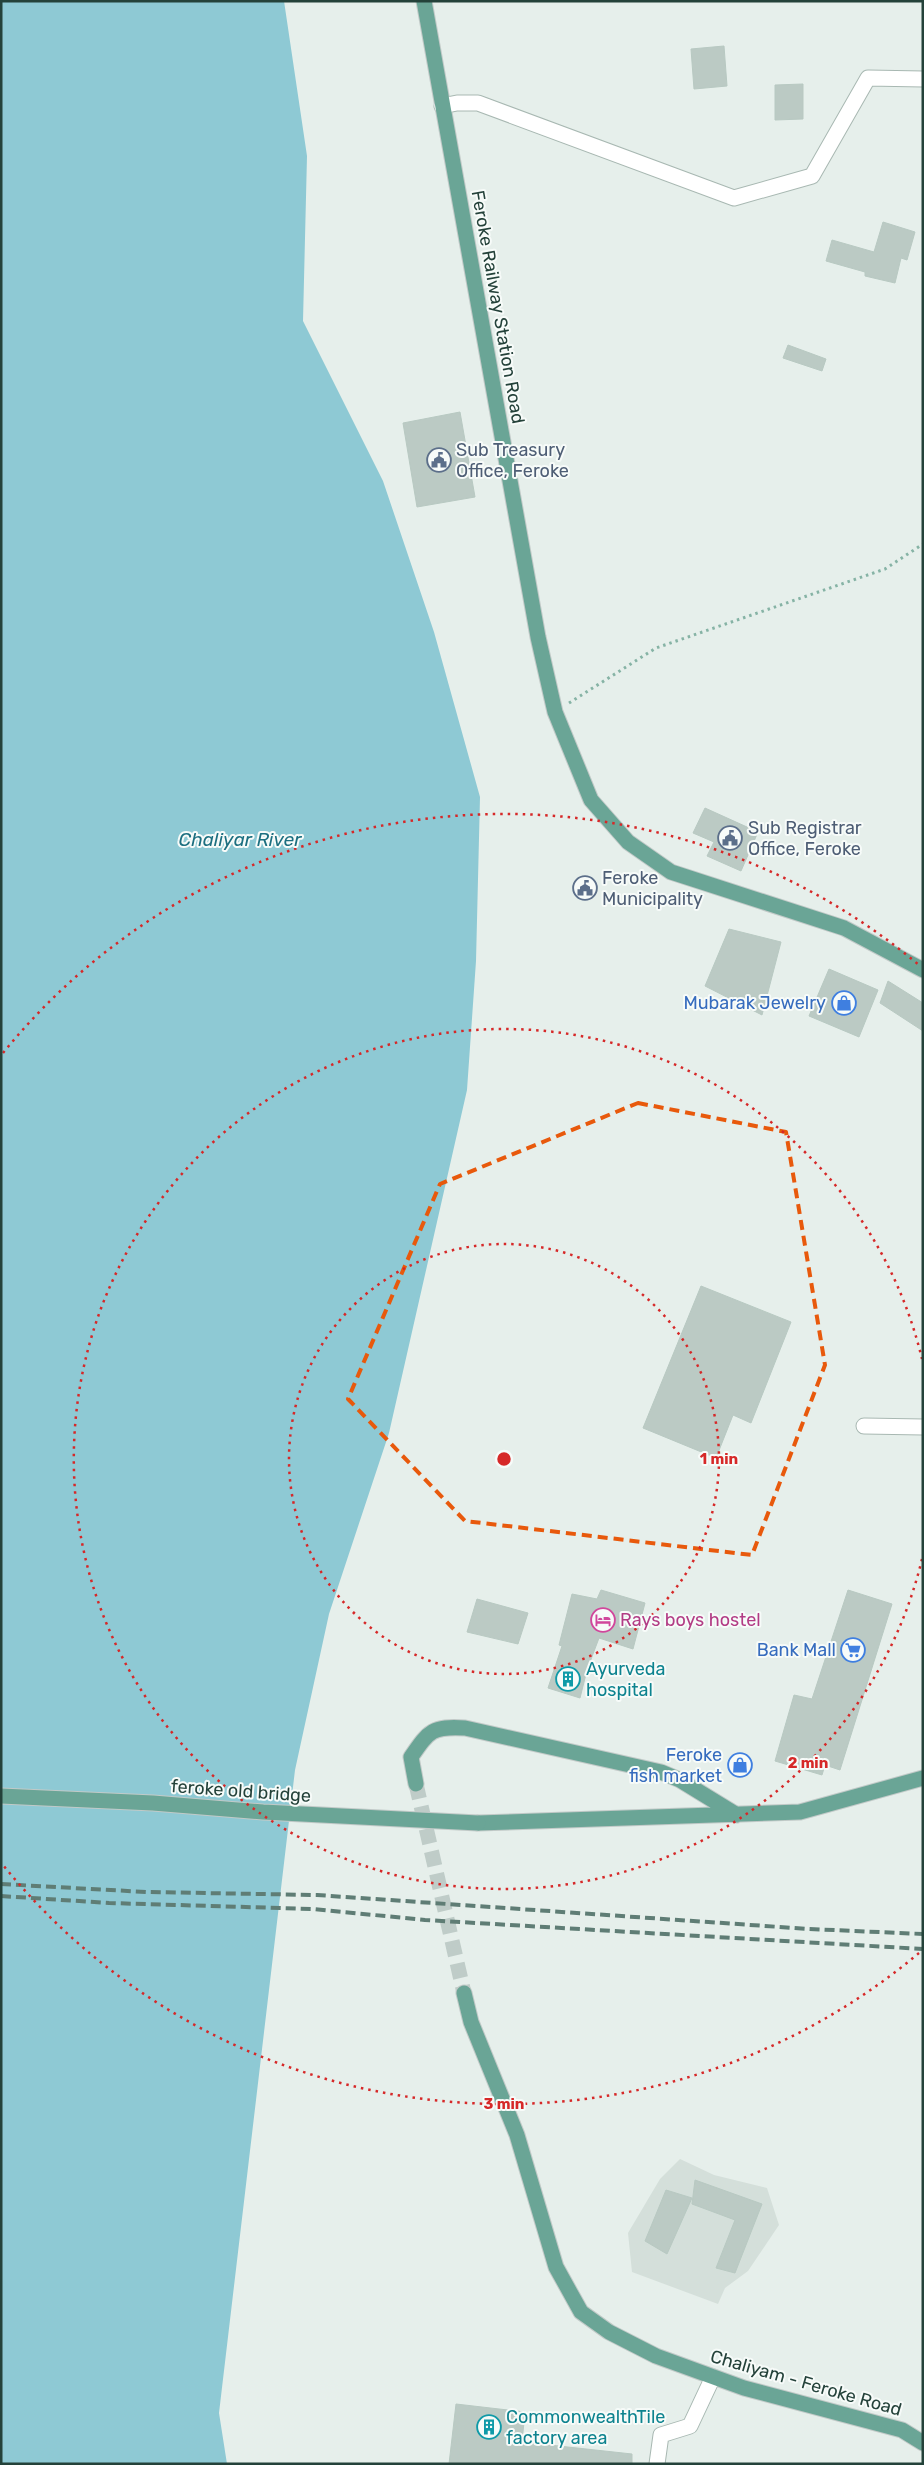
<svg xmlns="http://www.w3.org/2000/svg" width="924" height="2465" viewBox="0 0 924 2465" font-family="Rubik,sans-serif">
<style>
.built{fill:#d4dfda}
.water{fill:#8ec9d4}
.building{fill:#bbcac4;stroke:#b8c9c2}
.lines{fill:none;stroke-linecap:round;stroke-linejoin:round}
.major-tunnel{stroke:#bfccc8;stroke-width:15;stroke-dasharray:15 8;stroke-linecap:butt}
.minor-casing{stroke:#a8b8b2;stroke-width:17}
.major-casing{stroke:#c2cac8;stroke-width:17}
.path{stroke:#86b3a5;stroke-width:3;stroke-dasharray:2.5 4;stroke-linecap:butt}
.minor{stroke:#fff;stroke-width:15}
.major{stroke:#6aa596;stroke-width:15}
.rail{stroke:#5f7d75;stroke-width:4;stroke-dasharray:10 5;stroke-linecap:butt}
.major-bridge-casing{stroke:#c2cac8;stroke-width:17;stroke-linecap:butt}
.major-bridge{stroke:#6aa596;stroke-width:15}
.marked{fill:none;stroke:#e8590c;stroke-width:4;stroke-dasharray:10 6;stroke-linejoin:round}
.ring{fill:none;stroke:#d62828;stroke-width:2.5;stroke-dasharray:2.5 5}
.labels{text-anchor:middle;stroke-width:4;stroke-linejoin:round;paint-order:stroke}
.street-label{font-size:18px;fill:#24423a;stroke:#f7fbf9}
.service-label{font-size:18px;fill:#4e5e75;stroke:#f7fbf9;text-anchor:start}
.shop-label{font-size:18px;fill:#366cbe;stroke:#f7fbf9;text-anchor:end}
.hotel-label{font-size:18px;fill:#b23c85;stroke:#f7fbf9;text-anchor:start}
.culture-label{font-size:18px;fill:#0d838f;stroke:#f7fbf9;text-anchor:start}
.water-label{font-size:19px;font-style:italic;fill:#1c6f80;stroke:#f7fbf9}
.centre{fill:#d62828;stroke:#f7fbf9;stroke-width:2.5}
.ring-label{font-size:15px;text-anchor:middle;font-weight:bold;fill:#d62828;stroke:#f7fbf9;stroke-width:4;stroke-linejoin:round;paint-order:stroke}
</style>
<rect width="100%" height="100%" fill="#e6efeb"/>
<!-- built -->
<path class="built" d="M680 2159 714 2175 767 2188 779 2225 748 2271 725 2288 718 2304 632 2272 628 2233 660 2179Z"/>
<!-- water -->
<path class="water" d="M1 1H284L307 156 303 321 383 481 434 632 480 797 476 961 467 1090 389 1433 329 1614 295 1770 219 2413 227 2464H1Z"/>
<!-- building -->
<path class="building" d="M724 46 727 86 694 89 691 49Z
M803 84V119L775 120V85Z
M883 222 915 232 907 260 901 258 895 283 865 276V272L826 261 832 240 874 252Z
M788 345 826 359 822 371 783 358Z
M460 412 475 497 417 507 403 423Z
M705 808 758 832 741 871 707 856 714 842 693 833Z
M729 929 781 942 762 1015 705 986Z
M829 969 878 990 859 1037 809 1016Z
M888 981 923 1003V1031L880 1003Z
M701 1286 791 1322 751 1423 733 1415 716 1458 643 1428Z
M601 1590 645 1603 633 1649 599 1638 587 1670 580 1698 548 1688 562 1646 559 1645 572 1594 597 1599Z
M848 1590 892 1604 840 1770 825 1765 822 1775 775 1761 794 1695 812 1699Z
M477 1599 528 1613 518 1644 467 1632Z
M695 2180 762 2204 735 2273 716 2268 735 2220 692 2204Z
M666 2190 692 2198 667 2254 645 2241Z
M456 2404 525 2412 522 2442 632 2454V2464H449Z"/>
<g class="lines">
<!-- major-tunnel -->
<path class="major-tunnel" d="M416 1784 464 1993"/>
<!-- minor casing -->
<g class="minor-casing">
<path id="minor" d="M442 106 457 103H478L734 198 812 176 868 78 923 79
M864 1426 923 1427
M657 2464 661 2435 690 2426 713 2377"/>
</g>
<!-- major casing -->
<g class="major-casing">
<path id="major" d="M424 1 538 637 555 712 591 800 628 842 671 872 844 928 923 970
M416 1784 411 1757C429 1731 432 1726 465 1728L661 1772 680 1780 737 1815
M478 1823 800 1812 923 1778
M464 1993 471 2022 517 2135 556 2267 581 2312 609 2332 656 2356 744 2388 902 2430 923 2443"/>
</g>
<!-- path -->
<path class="path" d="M569 703 656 648 885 569 923 544"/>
<!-- minor -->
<use href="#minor" class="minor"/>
<!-- major -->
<use href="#major" class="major"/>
<!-- rail -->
<path class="rail" d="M1 1884 146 1892 317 1895 809 1929 923 1934
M1 1896 109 1903 313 1909 425 1920 923 1949"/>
<!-- major-bridge casing -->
<g class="major-bridge-casing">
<path id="major-bridge" d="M1 1796 153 1803 263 1812 478 1823"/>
</g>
<!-- major-bridge -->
<use href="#major-bridge" class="major-bridge"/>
</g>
<!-- marked area -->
<path class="marked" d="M638 1103 786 1132 825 1365 752 1555 465 1521 348 1399 440 1184Z"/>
<!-- distance rings -->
<g class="ring">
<circle cx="504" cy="1459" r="215"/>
<path d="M922 1559A430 430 0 1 1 922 1359"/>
<path d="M919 1953A645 645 0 0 1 3 1865M3 1053A645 645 0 0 1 919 965"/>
</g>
<!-- icons -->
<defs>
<g id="civic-ring" transform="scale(1.25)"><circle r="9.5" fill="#f7fbf9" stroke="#5c6f8a" stroke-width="1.5"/><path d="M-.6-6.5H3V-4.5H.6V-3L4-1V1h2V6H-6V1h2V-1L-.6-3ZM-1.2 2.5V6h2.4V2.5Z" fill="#5c6f8a"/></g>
<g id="shop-ring" transform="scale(1.25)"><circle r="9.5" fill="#f7fbf9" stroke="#3f7fe0" stroke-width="1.5"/><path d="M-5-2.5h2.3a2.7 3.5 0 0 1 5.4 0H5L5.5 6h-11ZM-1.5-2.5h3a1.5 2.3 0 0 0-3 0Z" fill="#3f7fe0"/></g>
<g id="hotel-ring" transform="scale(1.25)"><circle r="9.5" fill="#f7fbf9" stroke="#d1479c" stroke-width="1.5"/><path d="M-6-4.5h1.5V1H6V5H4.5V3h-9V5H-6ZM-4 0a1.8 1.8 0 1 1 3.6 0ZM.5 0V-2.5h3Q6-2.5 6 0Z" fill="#d1479c"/></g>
<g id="supermarket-ring" transform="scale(1.25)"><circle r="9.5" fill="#f7fbf9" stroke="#3f7fe0" stroke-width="1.5"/><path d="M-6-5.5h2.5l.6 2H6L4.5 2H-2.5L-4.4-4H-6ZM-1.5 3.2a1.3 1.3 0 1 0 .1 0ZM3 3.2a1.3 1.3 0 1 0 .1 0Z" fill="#3f7fe0"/></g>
<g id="building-ring" transform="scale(1.25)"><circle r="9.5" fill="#f7fbf9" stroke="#0f9aa8" stroke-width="1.5"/><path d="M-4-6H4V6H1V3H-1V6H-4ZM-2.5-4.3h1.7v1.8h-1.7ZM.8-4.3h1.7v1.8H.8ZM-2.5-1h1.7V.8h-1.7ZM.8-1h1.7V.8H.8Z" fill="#0f9aa8"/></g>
</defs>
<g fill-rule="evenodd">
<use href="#civic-ring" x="439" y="460"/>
<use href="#civic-ring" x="730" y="838"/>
<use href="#civic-ring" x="585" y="888"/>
<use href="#shop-ring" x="844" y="1003"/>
<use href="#hotel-ring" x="603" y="1620"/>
<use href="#supermarket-ring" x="853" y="1650"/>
<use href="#building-ring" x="568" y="1679"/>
<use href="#shop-ring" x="740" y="1765"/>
<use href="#building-ring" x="489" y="2427"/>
</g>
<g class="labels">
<!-- street labels -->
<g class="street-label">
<text transform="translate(498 307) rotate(80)" y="6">Feroke Railway Station Road</text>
<text transform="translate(241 1791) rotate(4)" y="6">feroke old bridge</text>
<text transform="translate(806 2383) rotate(16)" y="6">Chaliyam - Feroke Road</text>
</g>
<!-- service labels -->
<g class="service-label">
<text x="456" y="456">Sub Treasury<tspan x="456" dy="21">Office, Feroke</tspan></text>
<text x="748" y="834">Sub Registrar<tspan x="748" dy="21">Office, Feroke</tspan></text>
<text x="602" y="884">Feroke<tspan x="602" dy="21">Municipality</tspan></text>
</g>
<!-- shop labels -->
<g class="shop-label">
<text x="826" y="1009">Mubarak Jewelry</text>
<text x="836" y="1656">Bank Mall</text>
<text x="722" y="1761">Feroke<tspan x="722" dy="21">fish market</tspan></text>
</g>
<!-- hotel labels -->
<g class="hotel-label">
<text x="620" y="1626">Rays boys hostel</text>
</g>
<!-- culture labels -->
<g class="culture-label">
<text x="586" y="1675">Ayurveda<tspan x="586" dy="21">hospital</tspan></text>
<text x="506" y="2423">CommonwealthTile<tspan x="506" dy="21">factory area</tspan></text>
</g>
<!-- water labels -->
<g class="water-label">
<text x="240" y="846">Chaliyar River</text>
</g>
</g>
<circle cx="504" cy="1459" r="8" class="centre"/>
<g class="ring-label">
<text x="719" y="1464">1 min</text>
<text x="808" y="1768">2 min</text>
<text x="504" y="2109">3 min</text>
</g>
<!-- border -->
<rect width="924" height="2465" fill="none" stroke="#24423a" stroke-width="5"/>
</svg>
